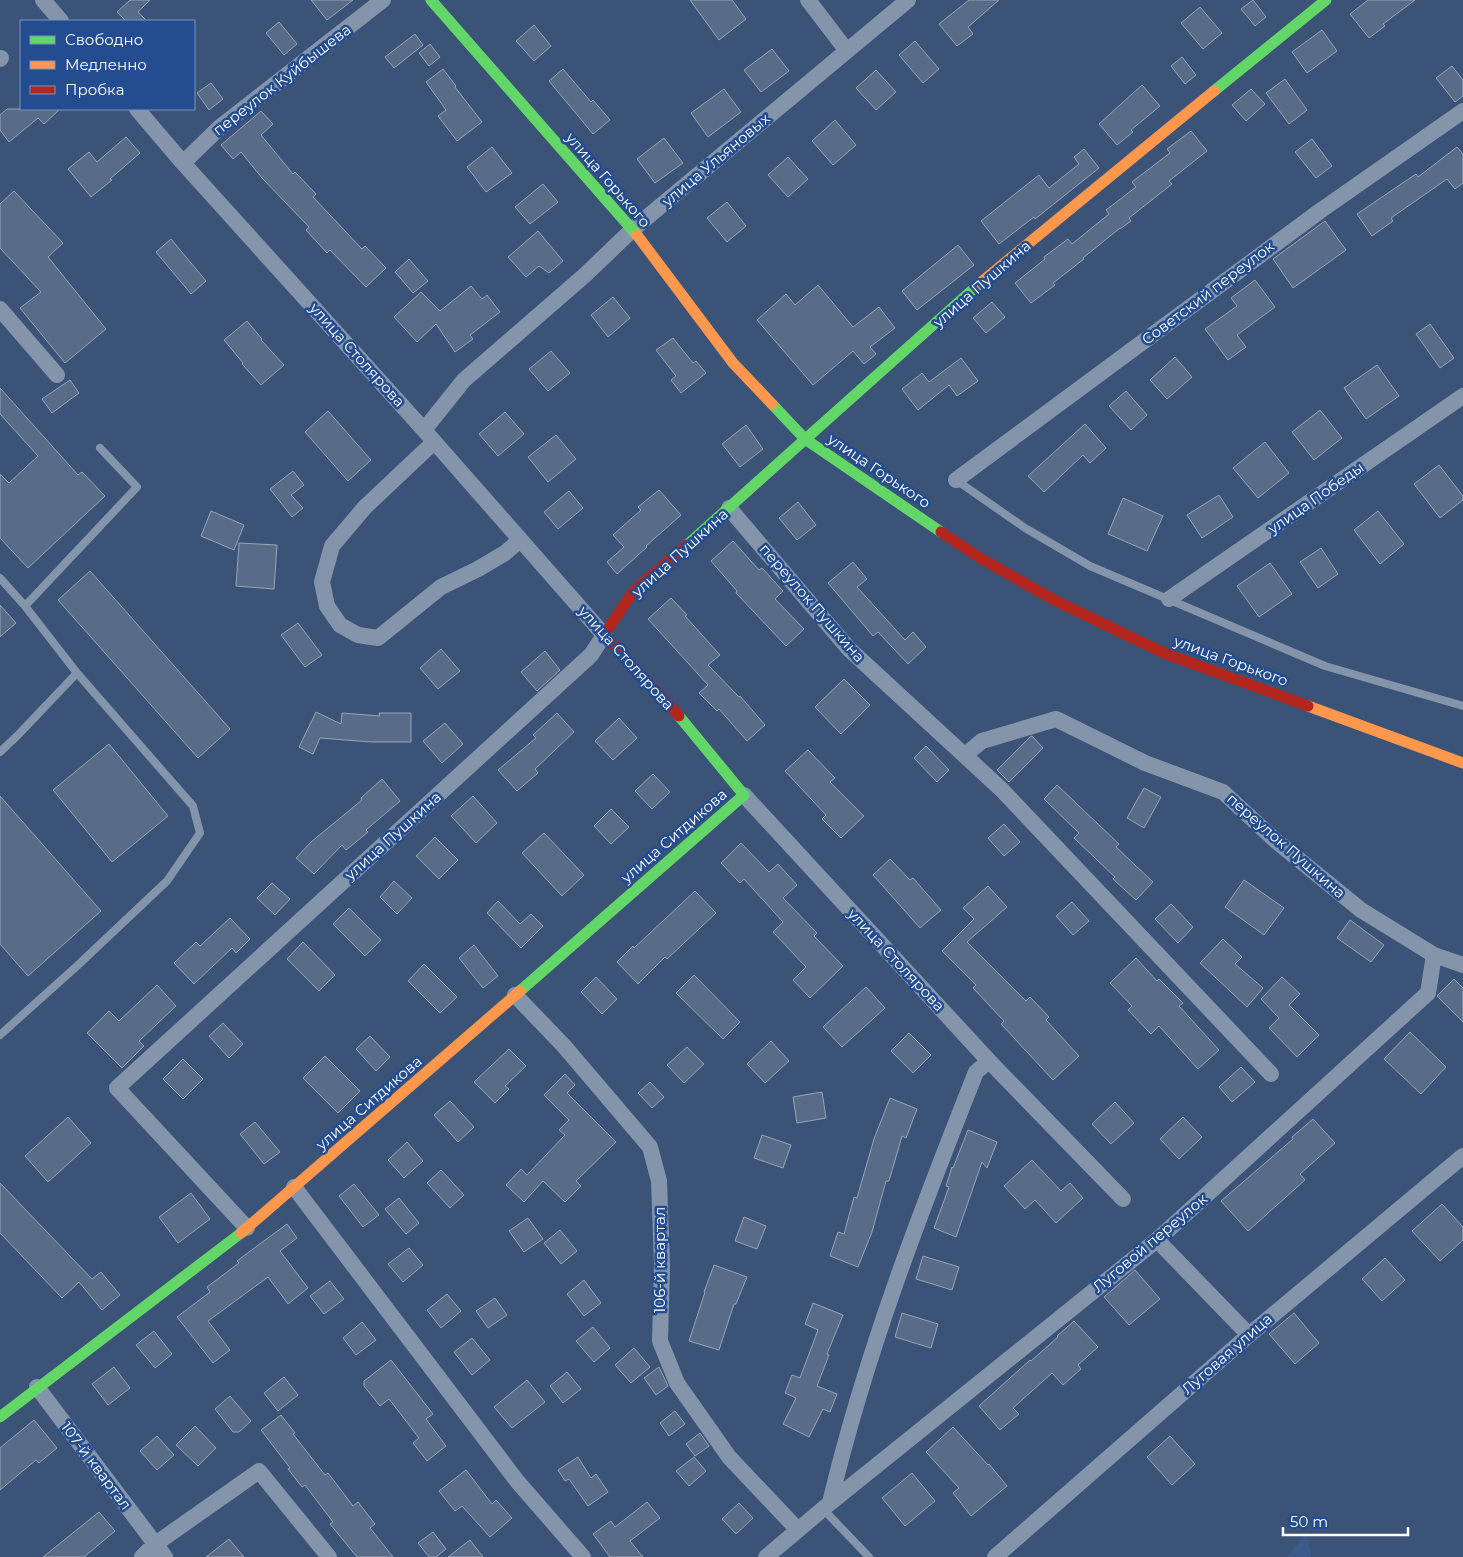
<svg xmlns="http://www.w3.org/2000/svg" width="1463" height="1557" viewBox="0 0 1463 1557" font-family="Montserrat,sans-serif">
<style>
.water{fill:#3d5b8a}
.building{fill:#586b87;stroke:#98a5b9}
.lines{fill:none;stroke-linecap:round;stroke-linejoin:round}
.lane{stroke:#8394ab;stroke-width:8}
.street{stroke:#8394ab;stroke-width:16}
.fast{stroke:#63d668;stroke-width:11}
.slow{stroke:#ff974d;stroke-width:11}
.jam{stroke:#b3261e;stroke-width:11}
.labels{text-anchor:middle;stroke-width:5;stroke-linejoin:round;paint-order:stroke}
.street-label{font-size:15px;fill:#fff;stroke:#234d90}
</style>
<rect width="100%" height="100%" fill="#3c5378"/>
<!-- water -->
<path class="water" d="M1307 1533 1311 1557H1289L1288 1555Z"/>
<!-- building -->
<path class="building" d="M130 0H150L138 12 147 21H126L117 12Z
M311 0H353L327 20Z
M690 0H732L746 19 719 40Z
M969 0H999L968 27 973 34 957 46 939 24Z
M1253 0 1266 17 1255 26 1241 9Z
M1368 0H1415L1383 24 1385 26 1369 38 1350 14Z
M1200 7 1222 33 1203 49 1181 23Z
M279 22 297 44 284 55 266 33Z
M534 25 551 46 534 61 516 41Z
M1322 30 1337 51 1307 73 1292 52Z
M415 34 423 45 394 68 385 57Z
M915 41 939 69 923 83 899 55Z
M430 44 440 57 429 66 419 53Z
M772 49 789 71 761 92 744 70Z
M1182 57 1196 75 1185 84 1171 66Z
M1452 66 1463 80V96L1455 102 1436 78Z
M443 69 456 86 455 87 482 122 457 141 438 116 446 110 426 82Z
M563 69 591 102 593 100 610 120 593 134 549 81Z
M876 70 896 92 876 110 856 88Z
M1285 79 1307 110 1289 124 1266 93Z
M211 83 223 99 209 110 197 93Z
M1142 85 1160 106 1131 130 1133 132 1117 145 1099 124Z
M724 89 741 112 708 137 691 113Z
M1251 89 1265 104 1246 121 1232 105Z
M7 109H60L44 124 38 118 9 142 0 130V115Z
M261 111 273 124 261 135 293 174 295 172 316 194 313 197 362 249 365 246 386 268 366 287 330 250 327 253 306 230 309 227 262 178 241 152 233 159 221 145Z
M835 120 856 145 833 165 812 141Z
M1191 131 1207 151 1169 181 1172 184 1129 218 1131 221 1120 229V228L1083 258 1084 259 1053 283 1055 285 1031 303 1015 283 1045 259 1044 257 1068 239 1072 244 1109 214 1106 210 1136 187 1132 182 1170 153 1167 149Z
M126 137 140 153 110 179 112 180 91 197 68 169 89 152 97 162Z
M664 138 683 163 655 183 637 159Z
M1312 139 1332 166 1316 178 1295 152Z
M492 147 512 173 486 192 467 167Z
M1457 147 1463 154V183L1455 189 1447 179 1391 218 1393 221 1372 236 1357 214 1416 174 1418 177Z
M1084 149 1099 168 1035 219 1034 217 999 244 981 221 1039 175 1049 188 1079 164 1074 157Z
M788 157 808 179 788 197 768 175Z
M543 184 558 202 530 224 515 207Z
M14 191 63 243 48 257 106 329 65 363 20 308 41 292 0 248V204Z
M727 202 746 226 727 242 707 218Z
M1325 221 1346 250 1293 288 1273 259Z
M538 231 563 261 549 273 539 266 526 277 508 257Z
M171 239 206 281 191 294 156 252Z
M958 245 974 265 917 310 902 291Z
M409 259 428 281 413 293 395 272Z
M1255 280 1275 307 1237 335 1246 347 1228 360 1205 329 1237 306 1231 298Z
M818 285 853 327 879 307 895 328 870 347 876 354 864 364 853 351 813 385 757 320 786 294 795 305Z
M471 286 482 299 487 295 500 312 470 335 473 339 455 352 436 324 417 342 394 317 421 292 440 311Z
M613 297 630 318 608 337 591 315Z
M992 302 1005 317 986 333 973 318Z
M247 321 262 339 261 340 284 365 261 385 242 364 243 363 224 340Z
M1430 324 1454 358 1440 368 1416 334Z
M673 338 693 363 696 361 706 373 681 393 671 380 676 376 656 350Z
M551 351 570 373 548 391 529 369Z
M1175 357 1192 377 1167 399 1150 380Z
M961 358 978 381 957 396 949 385 918 410 902 389 922 373 929 382Z
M1377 365 1399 396 1366 419 1344 388Z
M70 380 79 393 52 413 42 399Z
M0 388 78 475 82 472 105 496 28 568 0 538V474L9 483 38 456 0 414Z
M1126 391 1147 415 1131 430 1109 406Z
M1320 410 1342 438 1314 460 1292 432Z
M328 411 371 460 348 481 305 432Z
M505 412 524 434 498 456 479 434Z
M1085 424 1106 448 1090 463 1083 455 1044 492 1028 476Z
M746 425 763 449 740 467 722 444Z
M556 435 576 459 548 482 528 457Z
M1265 442 1289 473 1258 498 1233 468Z
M1439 465 1463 496V500L1440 518 1414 484Z
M293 471 304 485 291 495 303 508 292 517 270 489Z
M659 490 681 515 646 546 647 547 617 574 607 562 624 547 613 535 641 510 638 507Z
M569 491 583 508 558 529 544 512Z
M1219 495 1233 517 1202 538 1187 515Z
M1123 498 1163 516 1147 551 1108 534Z
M798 502 816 525 797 540 779 518Z
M211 511 244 525 234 550 201 536Z
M1378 511 1404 544 1380 564 1354 530Z
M733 541 759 570 762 568 783 591 775 599 804 629 786 646 736 593 737 591 711 561Z
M239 543 277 545 274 589 236 586Z
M1321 548 1338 574 1318 588 1300 562Z
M853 562 867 579 857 587 905 640 913 632 926 647 908 664 878 632 873 636 828 583Z
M1270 563 1292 594 1259 617 1237 586Z
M90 571 230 729 198 758 58 600Z
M671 598 687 615 685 616 720 655 708 665 739 697 740 696 765 725 747 741 719 709 717 711 699 693 708 685 648 619Z
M0 605 16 623 0 637Z
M298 623 322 655 305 667 281 635Z
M441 649 460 671 438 689 420 668Z
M545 651 560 670 537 691 521 672Z
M844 679 870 705 841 734 815 707Z
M316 712 341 724 342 713 380 716 379 713H411V742H371L320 738 313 754 299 747Z
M557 713 574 732 535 769 538 773 517 791 498 770 536 738 533 735Z
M619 718 637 738 613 760 595 741Z
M445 723 463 744 442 763 423 741Z
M1032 736 1043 748 1009 782 997 770 1030 737Z
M109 744 168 816 112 862 53 790Z
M926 746 949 770 937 782 914 758Z
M808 750 835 778 830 782 864 816 841 838 822 819 826 815 785 771Z
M653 774 670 792 652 809 635 791Z
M382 779 400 801 366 830 368 832 346 850 342 845 314 874 296 858 311 842 362 800 361 798Z
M1057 785 1119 844 1116 847 1153 882 1136 900 1113 879 1115 877 1074 838 1079 833 1044 799Z
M1144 788 1161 797 1144 828 1127 818Z
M0 796 101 911 28 976 0 944Z
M473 796 497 823 476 843 451 816Z
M611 809 629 827 611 844 594 826Z
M1004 824 1020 842 1004 856 988 838Z
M544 833 584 875 562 896 522 853Z
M435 837 458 860 439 879 416 856Z
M741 843 769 872 778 864 797 885 783 898 817 933 814 936 843 966 810 998 793 980 806 967 773 932 783 922 744 879 740 883 721 863Z
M890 859 910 880 913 878 941 910 920 928 873 875Z
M1244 880 1284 908 1264 935 1225 907Z
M394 881 412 898 397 914 380 897Z
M272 883 290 899 275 915 257 898Z
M988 886 1007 907 967 942 1026 1001 1030 997 1049 1017 1046 1020 1079 1056 1053 1080 1001 1024 1004 1021 973 988 976 985 942 951 974 919 963 908Z
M695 891 716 913 667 959 665 957 638 984 617 962 633 946 634 948Z
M498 901 520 924 531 914 543 926 521 948 487 913Z
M1072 902 1089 921 1073 935 1056 916Z
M1171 904 1193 927 1178 943 1155 919Z
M349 908 381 940 365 956 333 924Z
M230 918 250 939 236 953 232 948 194 984 174 963 196 942 200 946Z
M1350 920 1384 945 1371 962 1337 938Z
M1223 939 1242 957 1235 964 1263 988 1247 1007 1200 963Z
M303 942 335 975 319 991 287 959Z
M474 945 498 976 483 988 459 958Z
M1136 958 1157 981 1159 979 1183 1003 1179 1006 1219 1050 1198 1069 1159 1026 1151 1034 1128 1010 1132 1006 1110 983Z
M424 964 457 997 440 1013 408 981Z
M694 975 740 1022 723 1039 676 993Z
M596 977 617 999 602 1014 581 992Z
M1282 977 1300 994 1289 1005 1319 1035 1297 1057 1269 1028 1279 1018 1261 999Z
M1454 979 1463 988V1022L1437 996Z
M157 985 176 1006 139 1041 144 1046 122 1068 87 1033 109 1011 119 1021Z
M866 987 885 1008 842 1047 823 1027Z
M223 1023 243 1044 229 1058 209 1036Z
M1410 1032 1446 1067 1421 1094 1384 1059Z
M909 1033 931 1055 913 1073 891 1051Z
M370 1036 390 1057 376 1071 356 1049Z
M771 1041 789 1061 765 1083 747 1064Z
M687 1047 704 1064 684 1083 667 1065Z
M509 1049 526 1066 505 1086 509 1089 495 1103 474 1082Z
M325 1056 360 1091 338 1113 303 1078Z
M183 1059 203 1079 183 1099 163 1079Z
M1241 1067 1255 1082 1232 1102 1219 1087Z
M565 1074 575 1085 567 1093 616 1142 576 1181 581 1186 565 1202 543 1181 524 1202 506 1185 521 1169 527 1175 565 1135 559 1130 569 1120 544 1095Z
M650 1082 664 1097 652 1108 638 1093Z
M822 1092 826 1118 797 1123 793 1097Z
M890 1098 917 1109 906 1138 902 1136 889 1181H886L872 1232 858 1267 830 1256 838 1232 844 1234 854 1197 857 1198 874 1139Z
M450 1101 474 1127 458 1142 434 1115Z
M1115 1102 1134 1123 1111 1144 1092 1124Z
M68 1117 91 1143 48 1182 25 1156Z
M1183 1117 1202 1137 1179 1159 1160 1139Z
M1313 1119 1335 1143 1300 1174 1305 1180 1248 1231 1221 1201 1293 1139 1292 1137Z
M255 1122 280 1152 264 1164 240 1134Z
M968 1130 997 1142 987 1168 982 1162 956 1237 934 1228 949 1187 946 1186 952 1167 953 1168Z
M762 1135 791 1145 783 1168 754 1158Z
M407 1142 423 1161 404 1178 388 1160Z
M1032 1160 1061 1191 1070 1183 1083 1198 1056 1223 1035 1200 1025 1209 1004 1186Z
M441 1170 464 1195 450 1208 427 1183Z
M0 1183 92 1279 101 1272 120 1295 102 1310 79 1282 62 1298 0 1233Z
M354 1184 379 1215 363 1227 339 1196Z
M191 1193 210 1219 178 1243 159 1217Z
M399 1198 419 1223 406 1234 385 1209Z
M1442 1204 1463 1227V1240L1440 1261 1412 1231Z
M744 1217 766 1226 757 1249 735 1241Z
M528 1218 543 1239 524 1252 509 1231Z
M287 1224 297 1238 280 1251 308 1288 288 1304 268 1277 208 1321 230 1350 213 1363 177 1317 210 1292 207 1287 239 1263 237 1261 257 1246Z
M560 1230 577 1251 561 1264 544 1243Z
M409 1248 423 1265 403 1282 388 1264Z
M923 1256 959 1267 952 1290 916 1279Z
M1385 1258 1405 1280 1382 1301 1362 1279Z
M714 1265 747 1277 736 1304H734L719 1350 689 1341 705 1292H704Z
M1135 1270 1160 1299 1129 1325 1104 1297Z
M584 1280 601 1303 584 1316 567 1294Z
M330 1281 344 1299 324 1314 310 1296Z
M447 1294 461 1311 441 1328 427 1310Z
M495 1298 507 1315 488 1328 476 1311Z
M813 1303 843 1315 827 1354 829 1355 817 1386 837 1394 830 1412 823 1409 809 1437 783 1424 796 1398 785 1393 792 1375 800 1378 818 1330 805 1324Z
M902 1313 938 1324 931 1348 895 1337Z
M1294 1313 1319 1343 1295 1364 1269 1334Z
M1074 1321 1098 1347 1078 1365 1081 1369 1063 1385 1052 1373 1013 1408 1019 1414 1000 1430 979 1406 1030 1360 1031 1361 1058 1337 1057 1336Z
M362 1322 376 1340 356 1355 343 1338Z
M593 1327 610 1348 594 1362 576 1341Z
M154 1331 172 1354 155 1368 136 1345Z
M472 1338 490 1360 472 1375 454 1352Z
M634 1348 650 1367 631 1383 615 1365Z
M391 1360 433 1414 426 1419 446 1446 427 1461 413 1443 419 1438 389 1399 380 1406 364 1386V1381Z
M114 1367 130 1388 108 1405 92 1384Z
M659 1367 668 1386 656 1395 644 1378Z
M567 1372 581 1389 563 1403 550 1386Z
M284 1377 298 1395 278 1411 264 1393Z
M527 1380 545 1402 512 1428 494 1407Z
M230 1396 251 1421 239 1432H233L215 1409Z
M675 1411 685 1424 669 1436 660 1423Z
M281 1415 295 1433 293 1434 325 1475 328 1473 353 1506 358 1502 375 1524 370 1528 393 1557H357L330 1524 333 1522 305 1485 302 1487 288 1469 290 1468 261 1430Z
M34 1420 57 1448 39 1463 36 1460 0 1490V1448Z
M195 1426 216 1448 198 1466 176 1445Z
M953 1427 988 1465 989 1464 1007 1486 971 1516 953 1493 959 1488 926 1452Z
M700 1433 709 1446 695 1456 686 1444Z
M157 1436 174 1455 157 1470 140 1451Z
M1170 1436 1195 1464 1172 1485 1147 1457Z
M578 1457 591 1478 596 1474 608 1492 588 1506 569 1479 565 1481 558 1470Z
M694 1457 706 1471 689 1486 676 1471Z
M466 1470 492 1504 496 1500 512 1518 490 1537 462 1506 455 1511 439 1491Z
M912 1473 935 1501 905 1526 882 1498Z
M647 1502 660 1518 630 1541 643 1557H610L593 1534 611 1521 615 1527Z
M739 1503 753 1518 736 1534 722 1519Z
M99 1512 115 1531 84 1557H43Z
M433 1532 446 1549 436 1557H429L418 1543Z
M229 1539 244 1557H206Z
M470 1540 483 1557H448Z"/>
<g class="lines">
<!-- lane -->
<path class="lane" d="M956 480 1025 528 1090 566 1325 666 1463 706
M0 578 25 606 77 673 193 806 200 833 167 881 77 966 0 1035
M25 606 137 487 100 448
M0 752 17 736 77 673
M823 1509 869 1557"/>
<!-- street -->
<path class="street" d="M43 0 61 21
M808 0 847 51
M0 59 1 58
M137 109 183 163 424 430 604 635 591 655 117 1088 247 1228
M183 163 220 127 383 0
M0 309 57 375
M424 430 464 380 585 275 633 229 908 0
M434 442 365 507 332 546 322 582 327 606 340 625 358 635 378 638 441 587 478 569 505 553 520 540
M956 480 1320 211 1463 111
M729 508 849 649 1001 789 1271 1074
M1169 599 1463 396
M965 755 982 741 1056 719 1145 763 1223 792 1276 841 1361 910 1434 955 1463 965
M744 795 989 1061 1123 1199
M515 995 564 1046 650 1147 659 1181 662 1265 660 1341 677 1383 729 1457 798 1530
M294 1187 517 1481 583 1557
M1157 1240 1249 1335
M37 1387 165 1557
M830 1503C865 1355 920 1213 976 1072L989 1061
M142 1557 154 1545 259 1471 329 1557
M766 1557 830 1503 1157 1240 1428 993 1434 955
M995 1557 1249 1335 1463 1156"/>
<!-- fast -->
<path class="fast" d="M431 0 637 235
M1214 91 1326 0
M772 404 805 439 941 532
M687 545 979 284
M520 991 744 795 679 716
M0 1417 241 1233"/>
<!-- slow -->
<path class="slow" d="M637 235 733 363 772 404
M979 284 1214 91
M1308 706 1463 763
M241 1233 520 991"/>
<!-- jam -->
<path class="jam" d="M941 532 980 558 1056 601 1164 653 1308 706
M679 716 604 635 633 592 687 545"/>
</g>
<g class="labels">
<!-- street labels -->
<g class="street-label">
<text transform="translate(282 80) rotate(-38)" y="5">переулок Куйбышева</text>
<text transform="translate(716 160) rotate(-40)" y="5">улица Ульяновых</text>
<text transform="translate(608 180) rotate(49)" y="5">улица Горького</text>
<text transform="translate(982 284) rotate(-41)" y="5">улица Пушкина</text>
<text transform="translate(1208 293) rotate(-37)" y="5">Советский переулок</text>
<text transform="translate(357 355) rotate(48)" y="5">улица Столярова</text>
<text transform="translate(879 471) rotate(34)" y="5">улица Горького</text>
<text transform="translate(1316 498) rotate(-35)" y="5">улица Победы</text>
<text transform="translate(680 553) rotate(-42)" y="5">улица Пушкина</text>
<text transform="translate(812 603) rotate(49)" y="5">переулок Пушкина</text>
<text transform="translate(626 658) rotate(48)" y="5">улица Столярова</text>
<text transform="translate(1231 661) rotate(20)" y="5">улица Горького</text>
<text transform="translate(393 836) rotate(-42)" y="5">улица Пушкина</text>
<text transform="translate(674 836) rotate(-41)" y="5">улица Ситдикова</text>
<text transform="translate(1286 846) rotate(41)" y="5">переулок Пушкина</text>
<text transform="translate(896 960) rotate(47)" y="5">улица Столярова</text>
<text transform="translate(369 1103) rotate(-41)" y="5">улица Ситдикова</text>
<text transform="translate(1150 1243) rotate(-40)" y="5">Луговой переулок</text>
<text transform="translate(660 1260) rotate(-90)" y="5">106-й квартал</text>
<text transform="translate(1227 1354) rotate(-41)" y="5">Луговая улица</text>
<text transform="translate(96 1466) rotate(53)" y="5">107-й квартал</text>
</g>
</g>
<!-- legend -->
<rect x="20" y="20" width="175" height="90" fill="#234d90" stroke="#7b94bc"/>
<rect x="30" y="36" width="25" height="8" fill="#63d668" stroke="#7b94bc"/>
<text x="65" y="45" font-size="15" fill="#ffffff">Свободно</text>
<rect x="30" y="61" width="25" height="8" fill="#ff974d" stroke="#7b94bc"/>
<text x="65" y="70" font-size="15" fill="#ffffff">Медленно</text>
<rect x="30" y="86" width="25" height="8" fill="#b3261e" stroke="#7b94bc"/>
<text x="65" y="95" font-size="15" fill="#ffffff">Пробка</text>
<!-- scale -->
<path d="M1283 1527v8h125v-8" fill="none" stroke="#ffffff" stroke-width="2.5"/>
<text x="1290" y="1527" font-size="15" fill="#ffffff" stroke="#234d90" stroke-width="4" paint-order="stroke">50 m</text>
</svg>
